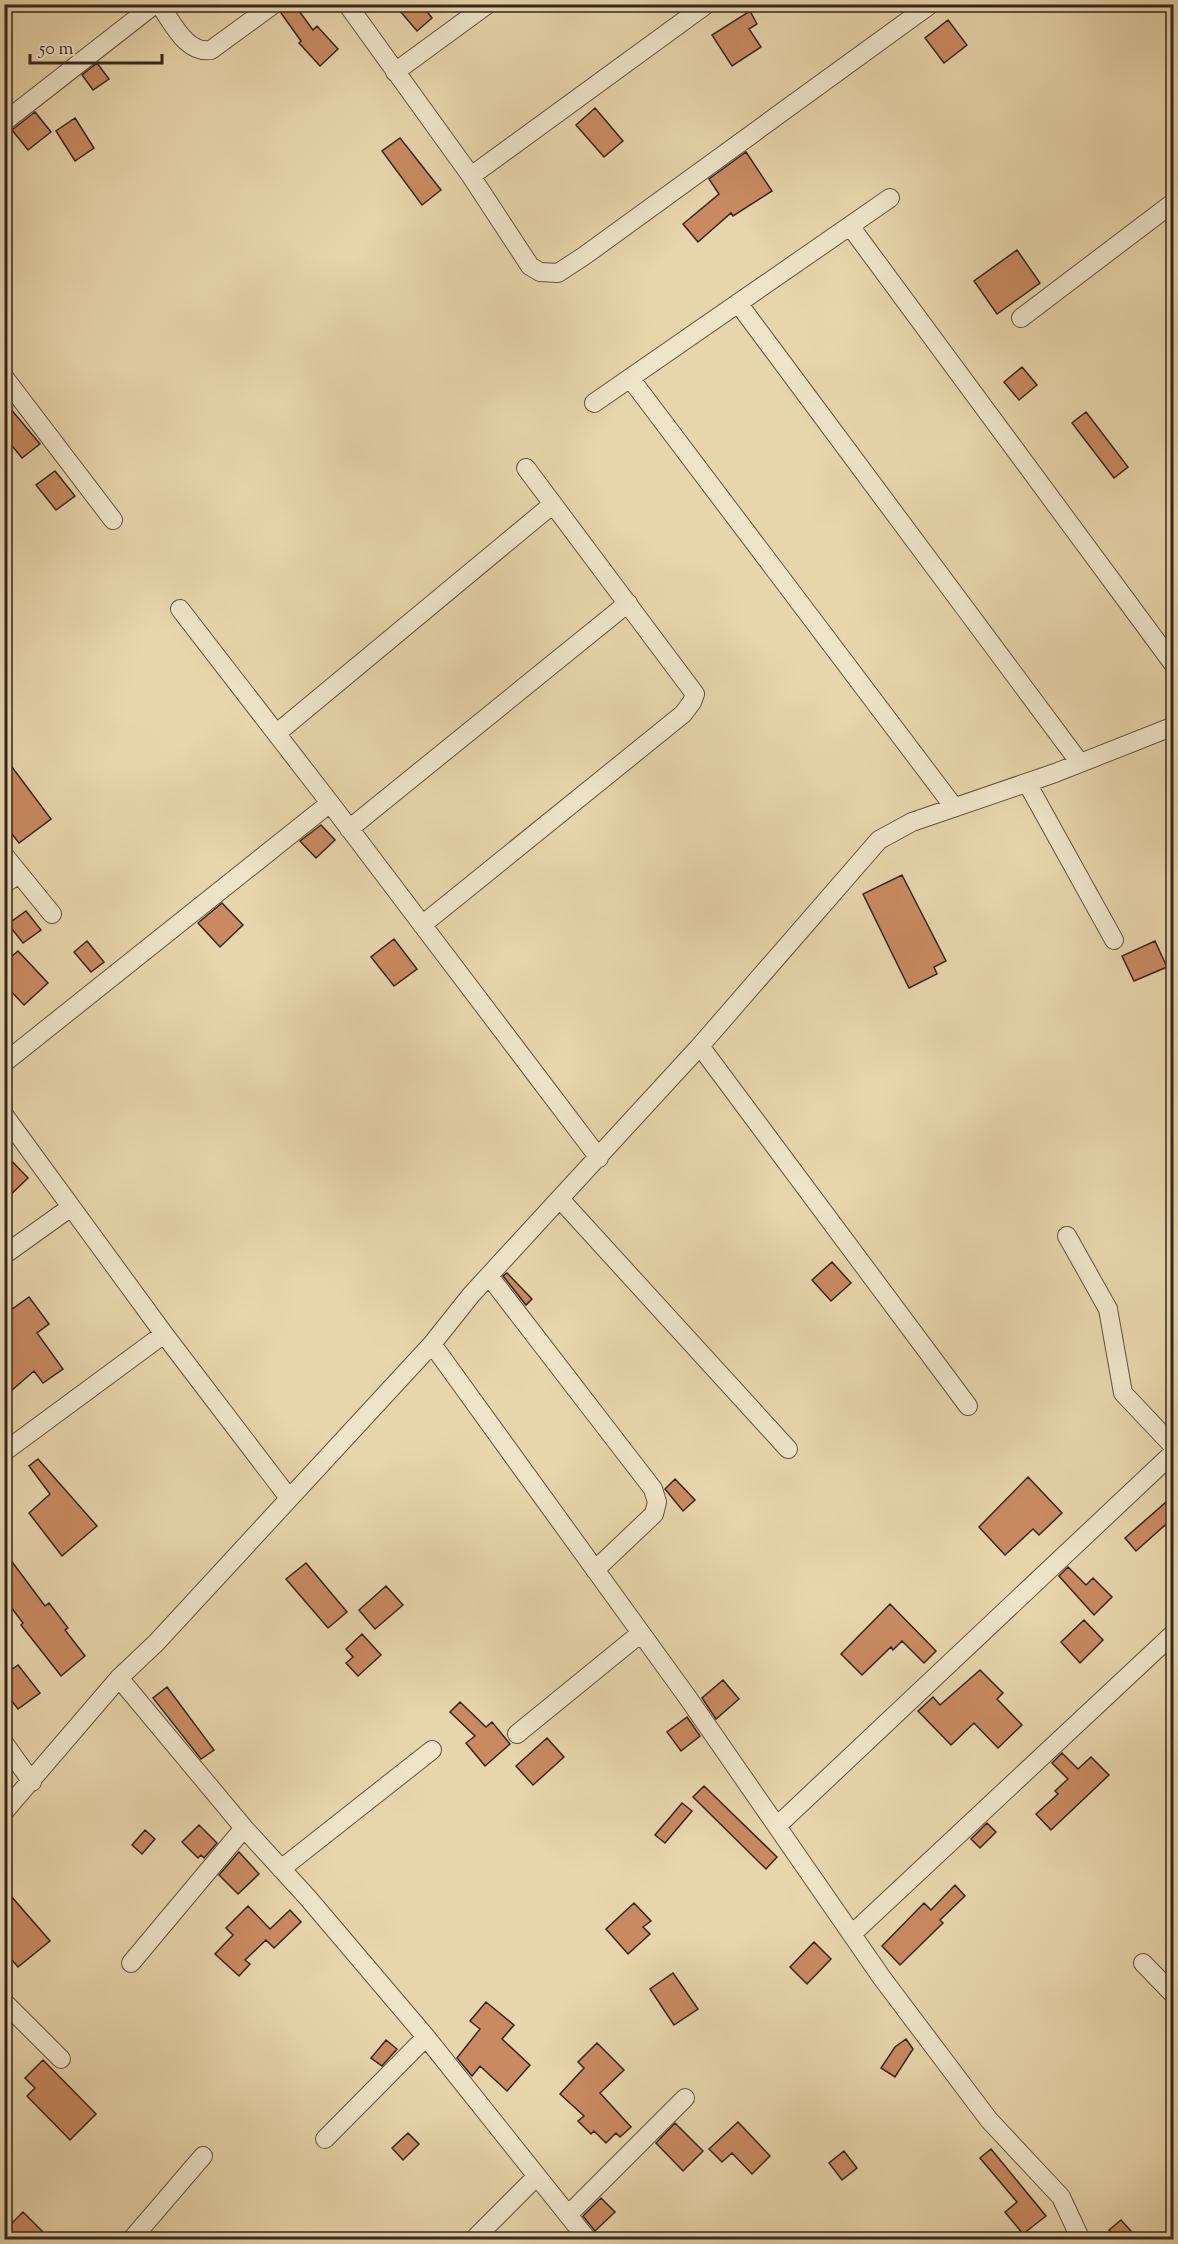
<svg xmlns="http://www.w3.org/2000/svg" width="1178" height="2244" viewBox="0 0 1178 2244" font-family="'Sorts Mill Goudy',serif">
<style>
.building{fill:#c98a61;stroke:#35261e;stroke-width:1.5}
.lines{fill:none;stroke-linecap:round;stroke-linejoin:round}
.street-casing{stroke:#625241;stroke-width:20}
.street{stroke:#efe4c8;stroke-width:18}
</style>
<rect width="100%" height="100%" fill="#e7d5ab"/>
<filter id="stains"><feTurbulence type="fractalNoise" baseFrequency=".00333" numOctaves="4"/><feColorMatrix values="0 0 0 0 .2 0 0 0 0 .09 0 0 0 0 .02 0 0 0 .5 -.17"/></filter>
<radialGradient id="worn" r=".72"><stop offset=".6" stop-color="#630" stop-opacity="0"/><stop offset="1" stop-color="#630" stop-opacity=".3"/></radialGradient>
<!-- building -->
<path class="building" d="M288 4H294L313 30 317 26 338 49 320 66 299 43 301 41 281 13Z
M394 4H421L432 18 417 31Z
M750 11 757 24 749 29 761 47 732 66 712 35Z
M948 20 967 45 944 63 925 38Z
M97 63 109 79 93 90 82 75Z
M595 108 623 141 604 157 576 125Z
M35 112 51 132 28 150 12 130Z
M75 118 94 148 75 161 56 131Z
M400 138 441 190 422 205 382 151Z
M746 152 772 191 733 216 731 213 698 242 683 224 719 194 709 179Z
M1017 250 1040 283 997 314 974 281Z
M1022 367 1037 385 1019 400 1004 382Z
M4 401 40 444 22 458 4 436Z
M1086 412 1128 467 1114 478 1072 423Z
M55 471 75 496 56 510 36 485Z
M12 767 51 819 19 843 4 824V773Z
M321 825 335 840 316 858 300 841Z
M902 875 946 961 934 967 937 974 909 988 863 894Z
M222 903 243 925 220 947 198 923Z
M26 911 41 930 23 943 8 924Z
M394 939 417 969 394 986 371 957Z
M87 941 104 962 91 972 74 952Z
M1155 941 1167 967 1134 981 1122 956Z
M18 951 48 983 24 1005 4 984V963Z
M4 1153 28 1178 4 1201Z
M832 1262 851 1283 831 1301 812 1280Z
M507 1273 532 1299 526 1305 503 1276Z
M29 1297 49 1324 37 1333 63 1369 43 1383 34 1371 4 1397V1315Z
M38 1459 97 1526 62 1556 29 1513 50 1494 29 1466Z
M1028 1477 1062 1513 1039 1535 1033 1529 1005 1555 979 1527Z
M675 1479 695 1500 683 1511 665 1489Z
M1173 1496V1518L1136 1551 1125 1538Z
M4 1551 45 1606 49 1603 68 1628 65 1630 85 1656 61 1676 21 1625 23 1623 4 1598Z
M306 1563 347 1612 328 1628 286 1579Z
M1068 1567 1086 1585 1093 1578 1112 1597 1094 1615 1059 1576Z
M386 1586 403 1605 375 1629 359 1610Z
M890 1604 936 1651 924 1663 902 1641 893 1650 891 1647 862 1675 841 1654Z
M1084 1620 1103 1640 1080 1663 1061 1642Z
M362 1634 381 1655 358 1676 346 1663 353 1657 346 1649Z
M18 1665 40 1693 18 1709 4 1691V1675Z
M980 1670 1003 1693 997 1699 1022 1725 998 1748 974 1723 951 1745 918 1711 933 1697 940 1705Z
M723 1680 739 1699 716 1719 702 1698Z
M167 1687 214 1750 201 1759 153 1698Z
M460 1702 486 1727 492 1722 510 1744 485 1766 466 1743 475 1736 450 1712Z
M687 1717 700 1736 681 1751 667 1732Z
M547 1738 564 1757 533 1785 516 1766Z
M1062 1753 1078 1769 1091 1757 1109 1775 1051 1830 1036 1814 1058 1794 1055 1791 1068 1779 1052 1763Z
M704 1786 777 1857 766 1869 693 1797Z
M682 1803 692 1811 665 1843 655 1835Z
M987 1823 996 1832 980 1848 971 1839Z
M199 1825 217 1843 204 1858 201 1855 198 1858 182 1842Z
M145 1830 155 1839 142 1854 132 1845Z
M239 1852 259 1874 238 1894 219 1875Z
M955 1885 965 1896 940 1920 943 1923 900 1965 882 1946 924 1903 931 1910Z
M4 1888 50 1941 18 1967 4 1951Z
M634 1903 651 1921 643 1927 650 1934 628 1954 606 1929Z
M248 1906 270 1929 290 1910 301 1922 274 1948 266 1940 245 1960 250 1964 239 1976 215 1954 233 1935 226 1928Z
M814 1942 831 1959 807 1984 790 1967Z
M673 1973 698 2009 674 2025 650 1989Z
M486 2002 514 2025 502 2039 530 2065 507 2091 480 2066 472 2076 457 2058 480 2029 470 2021Z
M906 2039 913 2049 895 2077 881 2068 895 2047Z
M386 2040 397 2049 382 2066 371 2058Z
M597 2043 624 2070 600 2093 631 2127 620 2137 616 2133 606 2143 594 2131 591 2134 578 2121 584 2116 560 2094 584 2068 578 2062Z
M43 2060 96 2114 70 2140 27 2096 35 2088 25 2078Z
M738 2122 770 2156 752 2174 732 2153 722 2162 709 2149Z
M675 2123 703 2151 683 2171 656 2143Z
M408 2133 419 2144 403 2160 392 2148Z
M991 2149 1046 2216 1023 2234 1005 2212 1017 2202 980 2158Z
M844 2151 857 2168 842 2180 829 2163Z
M601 2198 615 2212 595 2231 583 2216Z
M23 2212 51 2240H4V2231Z
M1121 2220 1139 2240H1118L1109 2230Z"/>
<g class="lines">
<!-- street casing -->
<g class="street-casing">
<path id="street" d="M159 4C173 23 186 54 211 50L274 4
M347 4 471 176 530 266 540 272 558 273 584 256 931 4
M395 72 488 4
M4 122 155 4
M471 176 707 4
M850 226 1174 665
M738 303 1080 763
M1021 318 1174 202
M4 377 113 520
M630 378 954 807
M594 403 890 198
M180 609 330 803
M277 733 553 504
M1027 783 1114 940
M349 829 628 603
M4 855 52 914
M4 884 19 874
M422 925 683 714 692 702 695 694 526 468
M700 1046 968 1406
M4 1063 330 803 599 1158
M4 1115 164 1334 289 1498
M560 1199 788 1449
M1067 1236 1108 1309 1123 1393 1174 1447
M4 1255 71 1207
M489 1276 653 1489 657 1502 654 1514 595 1570
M432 1344 688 1698 882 1978 989 2120 1061 2197 1081 2240
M4 1452 164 1334
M119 1678 244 1828 308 1898 426 2037 588 2240
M517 1734 641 1633
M4 1743 32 1782
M4 1812 119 1678 156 1643 432 1344 471 1295 700 1046 879 840 912 822 1055 773 1174 726
M777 1826 1174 1452
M281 1869 432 1750
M852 1934 1174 1633
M131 1963 244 1828
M1143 1963 1174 1995
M4 2002 61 2059
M325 2139 426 2037
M568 2215 685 2098
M131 2240 203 2156
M473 2240 537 2176"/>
</g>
<!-- street -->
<use href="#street" class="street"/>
</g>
<!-- margin -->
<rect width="1178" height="2244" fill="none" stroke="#e7d5ab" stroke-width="24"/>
<rect x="6" y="6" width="1166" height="2232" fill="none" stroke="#35261e" stroke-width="3"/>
<rect x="12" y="12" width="1154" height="2220" fill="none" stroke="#35261e" stroke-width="1.5"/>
<!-- scale -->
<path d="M30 54v9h132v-9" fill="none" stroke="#35261e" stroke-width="3"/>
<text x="39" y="54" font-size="18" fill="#35261e" stroke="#efe4c8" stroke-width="4.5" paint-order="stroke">50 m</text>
<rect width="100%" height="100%" filter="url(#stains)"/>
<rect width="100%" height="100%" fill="url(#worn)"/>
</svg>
